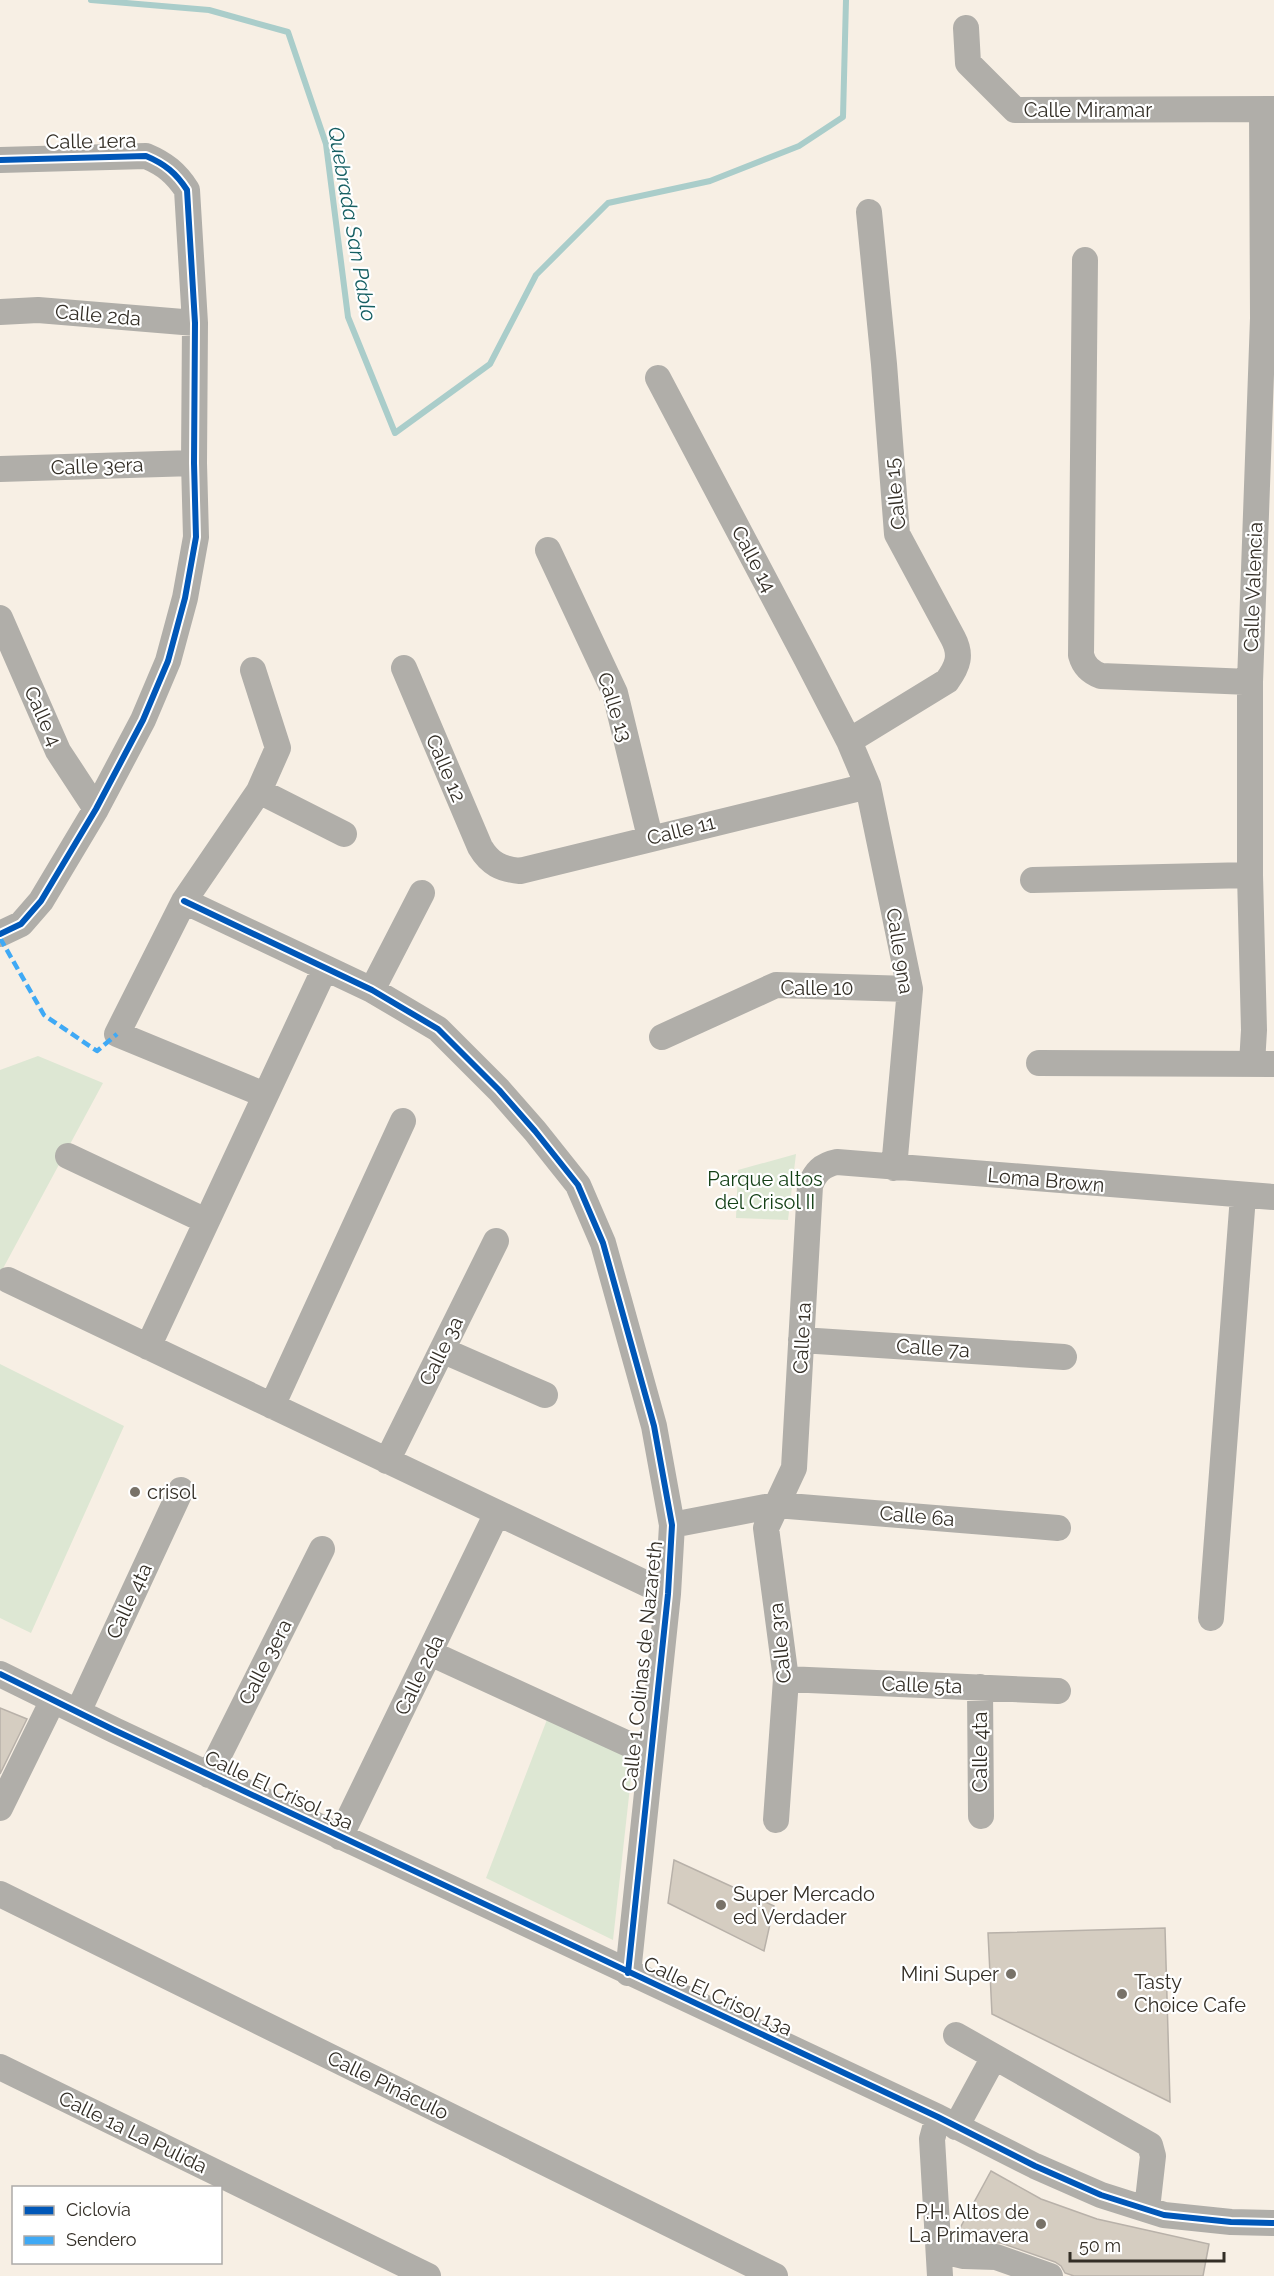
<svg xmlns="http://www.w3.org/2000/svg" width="1274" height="2276" viewBox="0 0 1274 2276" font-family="Raleway,sans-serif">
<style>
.green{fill:#dde7d3}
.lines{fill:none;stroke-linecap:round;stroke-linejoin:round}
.stream{stroke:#aacdca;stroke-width:6}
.building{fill:#d5cdc1;stroke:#b8b1a9;stroke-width:1.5}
.minor{stroke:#b0aea9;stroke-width:26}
.quiet{stroke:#3fa9f5;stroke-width:4.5;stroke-dasharray:9 4.5;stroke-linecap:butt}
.cycleway-casing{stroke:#fff;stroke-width:10}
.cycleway{stroke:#0057b8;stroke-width:6}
.poi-dot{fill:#787268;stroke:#fff;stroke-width:2}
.labels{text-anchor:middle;stroke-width:4.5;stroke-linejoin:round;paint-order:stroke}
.street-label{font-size:20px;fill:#332e26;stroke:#fff}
.park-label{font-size:20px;fill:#144016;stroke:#fff}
.poi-label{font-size:20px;fill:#332e26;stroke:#fff;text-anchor:start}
.water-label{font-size:21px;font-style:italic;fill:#165f62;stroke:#fff}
</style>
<rect width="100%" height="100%" fill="#f7efe4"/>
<!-- green -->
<path class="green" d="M38 1056 103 1083 0 1274V1070Z
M796 1154 788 1220 736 1218 738 1170Z
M0 1364 124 1426 31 1633 0 1618Z
M548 1717 633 1760 613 1940 486 1878Z"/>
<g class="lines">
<!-- stream -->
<path class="stream" d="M91 0 209 10 288 32 326 144 348 317 395 433 490 364 536 275 608 203 710 181 799 146 843 117 846 0"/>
</g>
<!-- building -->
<path class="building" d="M0 1708 27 1719 0 1774Z
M674 1860 774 1906 764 1951 668 1903Z
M1165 1928 1170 2102 992 2014 988 1933Z
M991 2171 1041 2199 1097 2219 1209 2244 1203 2276H1074L1065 2273 1061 2266 1055 2262 1001 2243 986 2242 959 2230Z"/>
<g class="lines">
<!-- minor -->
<path class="minor" d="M966 28 968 63 1015 110 1274 109
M0 160 146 156C165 164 176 173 187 190L195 323 194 463 196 537 185 598 168 661 143 720 96 809 41 901 21 924 0 934
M1085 260 1081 655C1084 666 1090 672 1101 676L1250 682
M0 312 38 310 195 323
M658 378 806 658 849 741 868 786 910 989 894 1168
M0 469 194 463
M548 550 615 693 650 837
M0 618 58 751 96 809
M404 668 480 847C490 864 501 869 520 871L868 786
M253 670 278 748 259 791 184 901 117 1034 265 1095
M849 741 947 681C958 666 962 655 953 638L897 534 884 364 869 212
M259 791 344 834
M1033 880 1250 875
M184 901 372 990 438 1029 499 1090 535 1131 578 1185 603 1243 654 1426 672 1525 668 1594 628 1973
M372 990 422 893
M662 1037 776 985 910 989
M1039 1063 1274 1064
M1252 1064 1254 1030 1250 875V682L1263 318 1262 110
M68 1156 206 1221
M8 1280 668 1594
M801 1340 1064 1357
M148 1347 325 968
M442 1350 545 1395
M272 1406 403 1121
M387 1461 496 1241
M672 1525 776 1505 1058 1528
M1211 1618 1243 1196
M430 1653 650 1754
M0 1674 114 1730 938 2117 1035 2166 1101 2195 1164 2215 1231 2222 1274 2223
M786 1679 1058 1691
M980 1687 981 1816
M78 1712 181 1490
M209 1775 322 1549
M0 1808 53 1700
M776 1820 786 1679 766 1528 794 1468 810 1186C815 1172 822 1165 837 1162L1274 1197
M340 1837 497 1513
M0 1894 775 2276
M956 2035 1150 2145 1153 2156 1147 2209
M0 2067 428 2276
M938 2117 932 2139 940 2276
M956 2127 994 2057
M939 2250 964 2256 996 2257 1050 2276"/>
<!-- quiet -->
<path class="quiet" d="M0 938 44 1015 97 1051 117 1034"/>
<!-- cycleway casing -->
<g class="cycleway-casing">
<path id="cycleway" d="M0 160 146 156C165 164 176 173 187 190L195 323 194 463 196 537 185 598 168 661 143 720 96 809 41 901 21 924 0 934
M184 901 372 990 438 1029 499 1090 535 1131 578 1185 603 1243 654 1426 672 1525 668 1594 628 1973
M0 1674 114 1730 938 2117 1035 2166 1101 2195 1164 2215 1231 2222 1274 2223"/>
</g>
<!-- cycleway -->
<use href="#cycleway" class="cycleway"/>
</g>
<!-- markers -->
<g class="poi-dot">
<circle cx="135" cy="1492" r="6"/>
<circle cx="721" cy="1905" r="6"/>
<circle cx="1011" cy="1974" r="6"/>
<circle cx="1122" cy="1994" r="6"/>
<circle cx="1041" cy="2224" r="6"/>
</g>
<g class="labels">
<!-- street labels -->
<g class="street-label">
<text x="1088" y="117">Calle Miramar</text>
<text transform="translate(91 141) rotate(-1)" y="7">Calle 1era</text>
<text transform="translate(98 315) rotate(5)" y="7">Calle 2da</text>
<text transform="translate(97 466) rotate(-2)" y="7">Calle 3era</text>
<text transform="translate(895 494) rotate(-96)" y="7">Calle 15</text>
<text transform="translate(754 559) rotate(62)" y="7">Calle 14</text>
<text transform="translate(1253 587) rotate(-88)" y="7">Calle Valencia</text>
<text transform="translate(615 707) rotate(72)" y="7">Calle 13</text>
<text transform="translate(43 716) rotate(66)" y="7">Calle 4</text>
<text transform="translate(446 768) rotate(67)" y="7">Calle 12</text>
<text transform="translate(681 830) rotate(-14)" y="7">Calle 11</text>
<text transform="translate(900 951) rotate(81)" y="7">Calle 9na</text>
<text x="817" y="995">Calle 10</text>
<text transform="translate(1046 1180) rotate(5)" y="7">Loma Brown</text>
<text transform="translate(802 1338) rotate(-87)" y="7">Calle 1a</text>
<text transform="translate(933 1348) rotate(4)" y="7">Calle 7a</text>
<text transform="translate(441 1351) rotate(-64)" y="7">Calle 3a</text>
<text transform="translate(917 1516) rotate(5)" y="7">Calle 6a</text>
<text transform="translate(129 1601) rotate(-65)" y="7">Calle 4ta</text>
<text transform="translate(780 1643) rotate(-96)" y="7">Calle 3ra</text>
<text transform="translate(265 1662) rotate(-63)" y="7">Calle 3era</text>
<text transform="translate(642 1666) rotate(-84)" y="7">Calle 1 Colinas de Nazareth</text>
<text transform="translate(419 1675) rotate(-64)" y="7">Calle 2da</text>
<text transform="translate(922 1685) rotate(2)" y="7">Calle 5ta</text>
<text transform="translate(980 1752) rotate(-90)" y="7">Calle 4ta</text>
<text transform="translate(279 1790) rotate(25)" y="7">Calle El Crisol 13a</text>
<text transform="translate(718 1996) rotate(25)" y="7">Calle El Crisol 13a</text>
<text transform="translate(388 2085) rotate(26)" y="7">Calle Pináculo</text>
<text transform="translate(133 2132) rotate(26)" y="7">Calle 1a La Pulida</text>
</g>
<!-- park labels -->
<g class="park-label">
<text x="765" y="1186">Parque altos<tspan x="765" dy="23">del Crisol II</tspan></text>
</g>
<!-- poi labels -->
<g class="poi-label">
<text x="147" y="1499">crisol</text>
<text x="733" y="1901">Super Mercado<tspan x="733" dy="23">ed Verdader</tspan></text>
<text x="999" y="1981" text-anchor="end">Mini Super</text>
<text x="1134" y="1989">Tasty<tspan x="1134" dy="23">Choice Cafe</tspan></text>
<text x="1029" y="2219" text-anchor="end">P.H. Altos de<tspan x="1029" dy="23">La Primavera</tspan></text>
</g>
<!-- water labels -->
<g class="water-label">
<text transform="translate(352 224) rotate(80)" y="7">Quebrada San Pablo</text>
</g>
</g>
<!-- legend -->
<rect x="12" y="2186" width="210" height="78" fill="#ffffff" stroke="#adaba8" stroke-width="1.5"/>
<rect x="24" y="2206" width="30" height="9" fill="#0057b8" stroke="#adaba8" stroke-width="1.5"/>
<text x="66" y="2216" font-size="18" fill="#332e26">Ciclovía</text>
<rect x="24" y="2236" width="30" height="9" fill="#3fa9f5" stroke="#adaba8" stroke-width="1.5"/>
<text x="66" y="2246" font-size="18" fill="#332e26">Sendero</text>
<!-- scale -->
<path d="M1070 2252v9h154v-9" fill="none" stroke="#332e26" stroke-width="3"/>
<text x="1079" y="2252" font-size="18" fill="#332e26" stroke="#ffffff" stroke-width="4.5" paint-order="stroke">50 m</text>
</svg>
